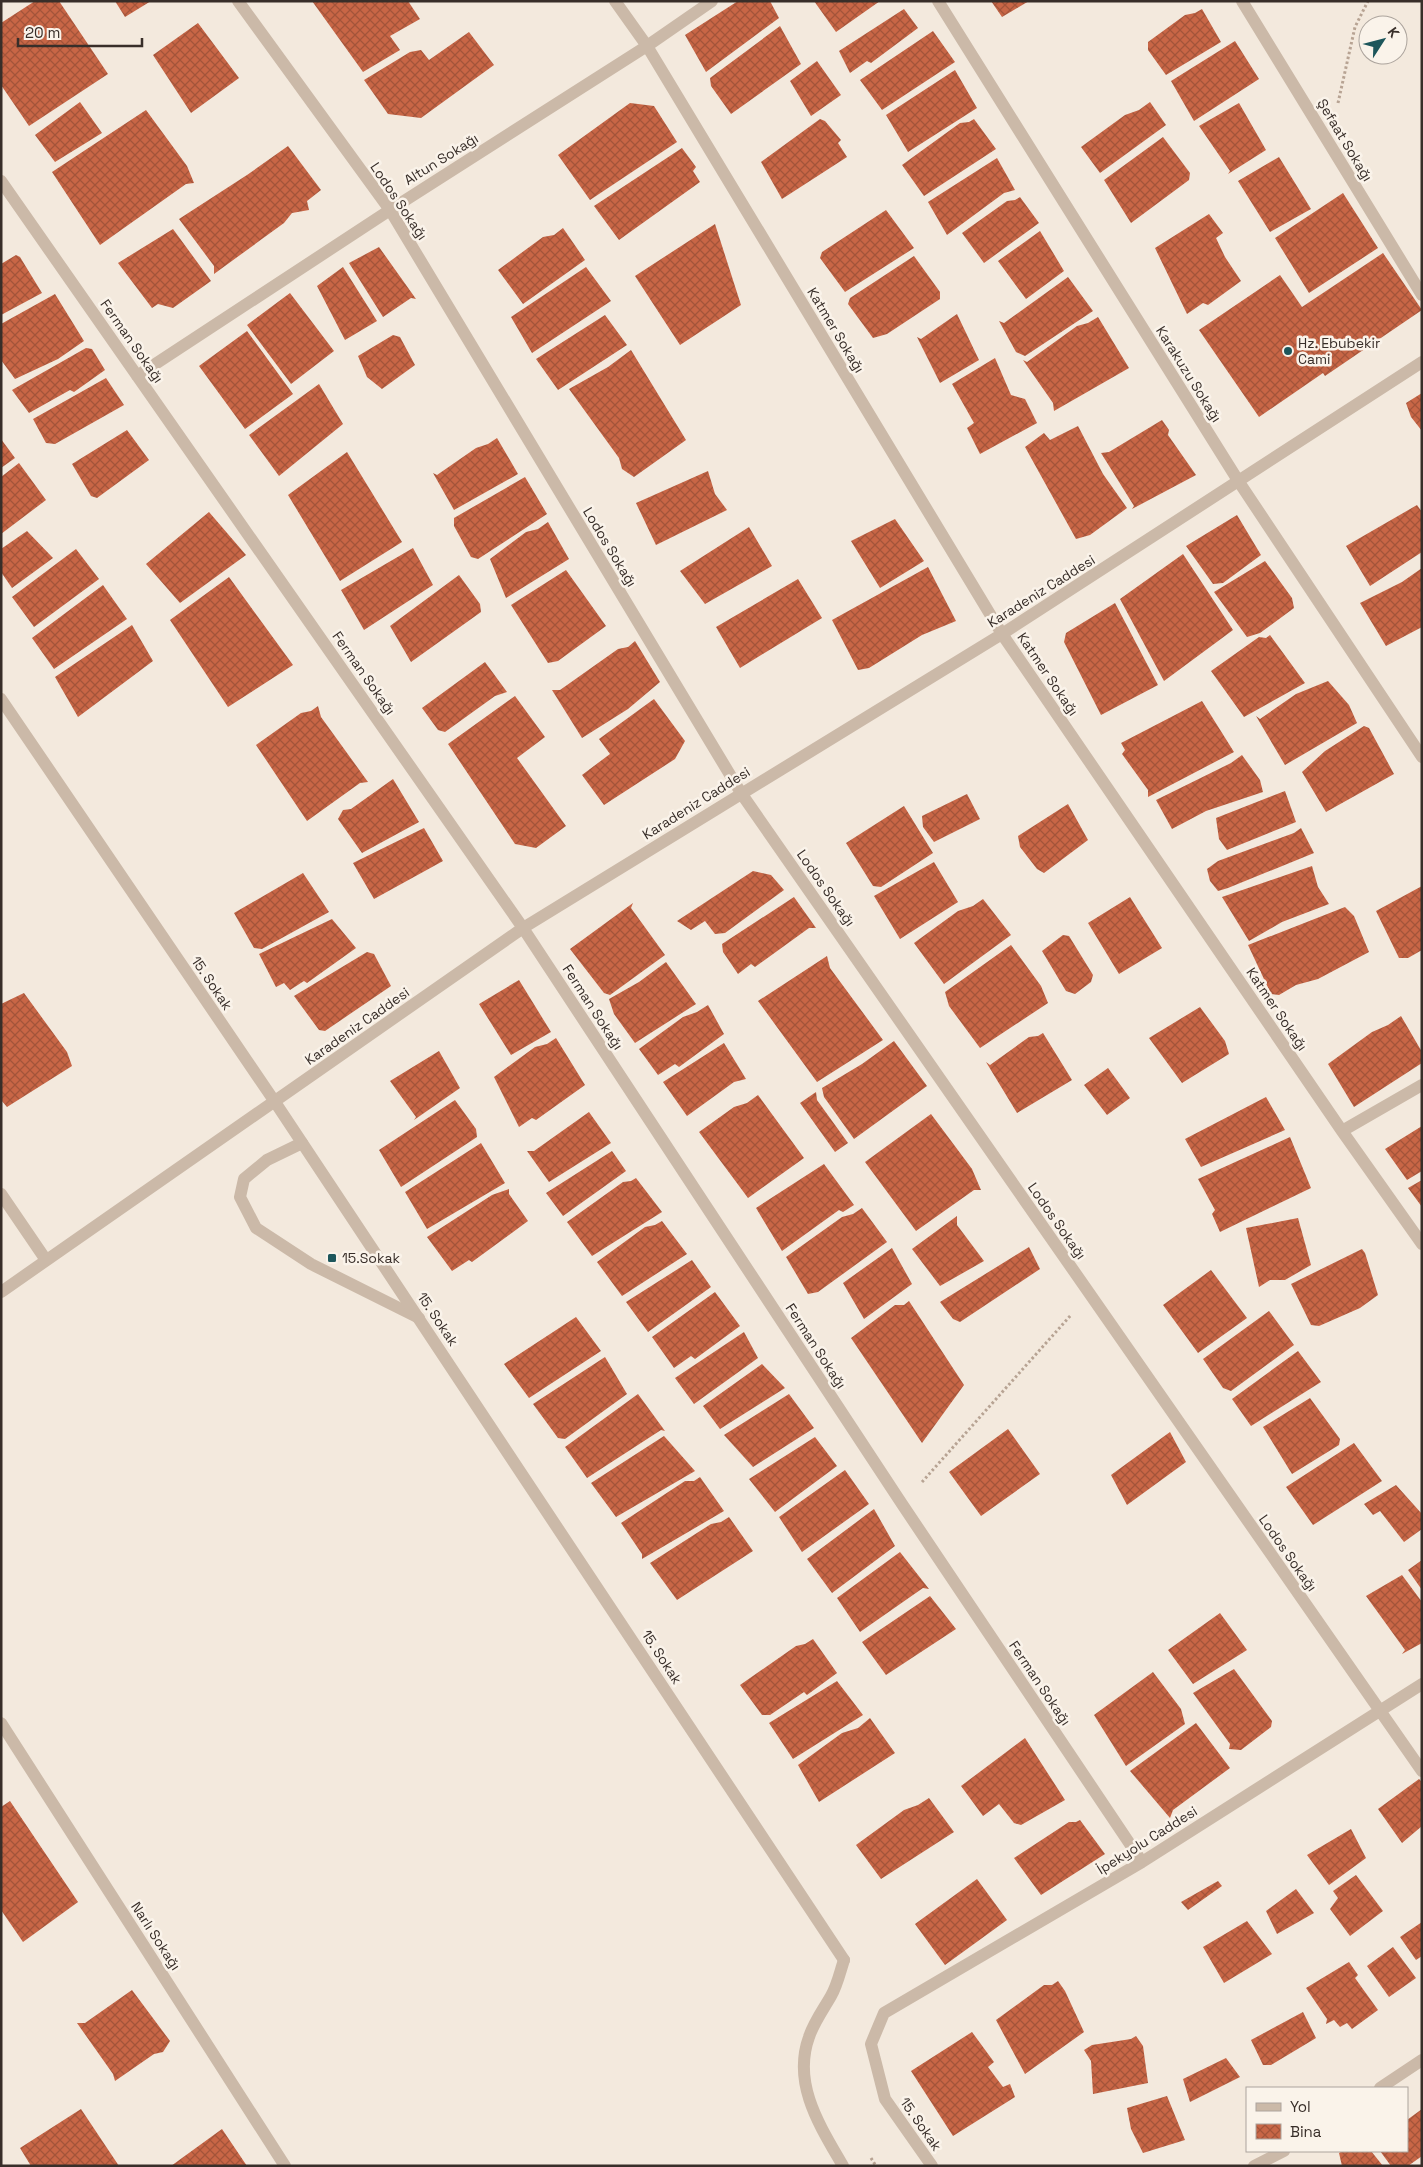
<svg xmlns="http://www.w3.org/2000/svg" width="1423" height="2167" viewBox="0 0 1423 2167" font-family="'Space Grotesk',sans-serif">
<style>
.building{fill:url(#building-cross-hatch)}
.lines{fill:none;stroke-linecap:round;stroke-linejoin:round}
.path{stroke:#b7a393;stroke-width:3;stroke-dasharray:2.5 2.5;stroke-linecap:butt}
.lane{stroke:#cbb9a8;stroke-width:12}
.street{stroke:#cbb9a8;stroke-width:12}
.poi-dot{fill:#1d565b;stroke:#faf3ea;stroke-width:2}
.labels{text-anchor:middle;stroke-width:5;stroke-linejoin:round;paint-order:stroke}
.street-label{font-size:14px;fill:#382e29;stroke:#faf3ea}
.poi-label{font-size:14px;fill:#382e29;stroke:#faf3ea;text-anchor:start}
</style>
<defs>
<pattern id="building-cross-hatch" width="8" height="8" patternUnits="userSpaceOnUse" patternTransform="scale(1.25)"><rect width="8" height="8" fill="#c86646"/><path d="M0 0l8 8M0 8l8-8" fill="none" stroke="#a3543a"/></pattern>
</defs>
<rect width="100%" height="100%" fill="#f3e9dd"/>
<!-- building -->
<path class="building" d="M35 1H59L108 74 29 126 1 85V23Z
M115 1H151L125 17Z
M312 1H408L420 19 390 36 400 50 363 72Z
M738 1H770L779 18 706 72 685 35Z
M814 1H880L836 32Z
M991 1H1029L1002 17Z
M904 9 918 28 871 63 867 61 850 73 839 51Z
M1202 9 1221 42 1166 75 1148 50V42L1185 15 1195 13Z
M198 23 239 78 191 113 153 55Z
M780 26 801 64 731 114 711 86 710 78Z
M933 31 955 62 882 110 860 80Z
M469 32 494 65 421 118 388 114 364 80 410 52 421 50 429 60Z
M1235 41 1259 79 1194 121 1171 81Z
M817 61 841 95 811 116 790 81Z
M955 70 977 108 908 152 886 115Z
M80 102 102 133 55 162 35 135Z
M1150 102 1166 125 1100 173 1081 147 1125 115 1139 110Z
M630 103 654 106 677 142 590 200 558 155Z
M1239 103 1266 150 1228 174 1230 171 1199 126Z
M146 110 187 166 194 183 186 184 100 245 52 172Z
M820 119 825 121 841 140 838 143 847 157 782 199 761 162Z
M974 119 996 149 924 196 902 165 960 123 969 122Z
M1163 137 1190 173 1189 180 1131 223 1104 180Z
M288 146 321 190 307 201 309 210 292 213 284 223 214 274V266L179 219 247 175Z
M682 148 696 167 693 171 700 182 619 240 594 206Z
M1279 157 1311 209 1270 232 1238 181Z
M997 158 1015 190 1004 193 947 235 928 202Z
M1343 193 1378 248 1309 293 1275 238Z
M1020 197 1039 223 984 263 962 233 1007 201 1015 200Z
M886 210 914 248 845 292 820 258 822 252Z
M1209 214 1223 233 1216 238 1225 257 1241 281 1208 305 1203 303 1187 314 1155 248Z
M715 224 741 305 680 345 635 276Z
M563 228 585 260 523 304 498 270 543 237 554 235Z
M173 229 211 281 173 308 158 304 152 308 118 263Z
M1040 231 1064 271 1026 299 998 261Z
M379 247 416 299 411 298 383 317 349 263Z
M1383 253 1422 310 1325 376 1323 373 1259 417 1199 330 1280 275 1302 307Z
M16 255 20 257 42 293 1 315V264Z
M914 256 940 292V299L887 334 873 338 848 304 850 298Z
M343 267 377 321 345 340 317 286Z
M586 267 611 301 532 353 511 317Z
M1068 277 1093 311 1025 356 1016 352 999 321 1004 323Z
M290 293 334 351 291 384 247 325Z
M55 294 84 341 58 359 15 379 1 360V324Z
M957 314 979 360 940 383 917 337 921 339Z
M605 315 627 345 558 390 536 359Z
M1098 317 1129 368 1054 411 1053 403 1023 360 1027 362 1077 326 1088 323Z
M247 331 293 394 245 429 199 366Z
M393 335 400 337 415 365 382 389 367 377 358 356Z
M86 348 92 349 105 370 74 392 70 390 29 413 12 390Z
M631 350 686 440 634 477 622 469 619 458 569 389 608 367Z
M995 358 1011 395 1025 399 1037 423 980 454 967 428 974 423 952 384Z
M106 378 124 405 55 444 46 443 33 419Z
M319 384 343 424 279 476 249 435Z
M1422 393V431L1411 417 1406 403Z
M1162 420 1169 430 1168 435 1196 475 1132 509 1134 506 1101 453 1109 452Z
M1078 426 1103 474 1127 508 1090 535 1076 539 1025 447 1044 433 1050 440Z
M127 430 149 460 97 498 91 496 72 464Z
M497 438 518 474 454 510 433 473 437 475 476 448 488 444Z
M1 439 15 458 1 468Z
M347 452 402 542 340 581 288 495Z
M19 463 46 500 1 534V477Z
M708 471 715 494 727 510 656 545 636 503Z
M525 477 547 514 478 559 471 557 454 526V518Z
M1417 505 1422 512V552L1370 586 1346 546Z
M209 512 246 555 180 603 146 564Z
M1237 515 1261 555 1223 583 1213 584 1186 546Z
M895 519 924 561 880 588 851 541Z
M548 522 569 559 506 598 490 559 526 532 538 529Z
M749 527 772 566 705 604 680 571Z
M27 531 53 558 12 588 1 572V549Z
M413 548 433 585 364 630 341 590Z
M76 549 99 579 34 627 12 597Z
M1183 554 1233 630 1164 681 1120 599Z
M1265 561 1292 598 1294 608 1260 633 1247 637 1214 592Z
M928 567 956 621 922 635 869 668 858 670 832 620Z
M1422 568V627L1386 646 1360 603 1402 582Z
M566 570 606 626 558 661 548 663 511 605Z
M459 575 480 604 481 612 411 662 390 626Z
M229 577 293 665 228 707 170 620Z
M798 579 822 618 740 668 716 627Z
M103 585 127 619 54 669 32 638Z
M1115 603 1158 685 1101 715 1064 642 1066 633Z
M132 625 153 661 78 717 55 677Z
M1270 635 1305 683 1244 717 1211 671 1259 637 1266 638Z
M635 641 660 682 628 709 582 738 552 690H560L618 649 628 647Z
M485 662 507 692 495 696 445 732 438 730 422 708Z
M1328 681 1349 705 1357 723 1285 765 1256 716 1260 719 1296 694Z
M515 696 545 737 517 758 566 826 536 848 515 844 448 744Z
M654 699 685 741 675 759 604 805 582 775 610 754 599 739Z
M1202 701 1234 752 1148 797V790L1122 754 1125 750 1121 743Z
M318 706 321 717 368 782 360 783 307 821 256 745 301 713 311 711Z
M1364 726 1369 728 1394 774 1326 812 1302 772 1325 751Z
M1242 755 1260 780 1263 792 1206 811 1172 829 1156 800 1231 763Z
M393 779 419 822 362 853 338 819 343 810 351 809Z
M1285 791 1296 822 1227 850 1219 839 1216 818Z
M967 794 980 819 934 842 923 827 922 816Z
M1068 804 1088 840 1044 873 1037 869 1020 847 1018 836Z
M904 806 933 853 881 887 873 886 846 843Z
M424 828 443 861 374 899 353 863Z
M1301 828 1314 853 1228 888 1218 891 1210 881 1207 869 1218 861 1294 833Z
M934 862 958 902 900 939 874 896Z
M1312 866 1318 887 1329 904 1282 922 1249 941 1222 897Z
M753 871 771 875 784 890 725 933 715 934 705 921 691 930 677 921Z
M303 873 329 912 262 949 254 948 234 913Z
M1422 886V950L1408 958H1399L1376 911Z
M794 897 816 928H809L755 967 751 964 738 974 723 952 722 944Z
M1130 897 1162 948 1119 974 1088 923Z
M983 899 1011 935 944 984 914 943 958 911 973 906Z
M633 903 631 908 665 955 610 995 604 993 570 949Z
M1345 907 1354 916 1369 952 1318 979 1296 985 1279 995 1271 994 1248 945Z
M332 919 356 948 307 983 304 981 290 990 284 983 276 987 259 954Z
M1063 935 1069 936 1093 975 1091 982 1075 994 1066 991 1042 951Z
M1011 945 1041 986 1048 1003 980 1048 949 1006 945 992Z
M367 952 374 954 391 986 325 1031 319 1030 294 996Z
M827 956 830 968 883 1040 817 1082 758 1001Z
M666 962 696 1004 635 1043 614 1014 609 999 639 982Z
M519 980 551 1032 511 1055 479 1004Z
M24 993 67 1052 72 1066 7 1107 1 1100V1004Z
M708 1005 724 1034 679 1067 675 1064 658 1075 639 1049 683 1017 697 1012Z
M1200 1007 1225 1041 1229 1054 1182 1083 1149 1038Z
M1401 1016 1422 1052V1063L1354 1107 1328 1064 1372 1032 1388 1025Z
M1043 1033 1072 1080 1017 1113 986 1062 990 1065 1029 1037 1038 1036Z
M556 1038 585 1085 536 1120 532 1118 519 1127 494 1077 535 1047 547 1044Z
M894 1041 927 1086 854 1139 824 1097 822 1088 862 1064Z
M724 1043 746 1079 734 1082 687 1116 663 1082Z
M439 1051 460 1088 414 1120 416 1117 390 1081Z
M1108 1068 1130 1098 1107 1115 1084 1085Z
M816 1092 817 1100 848 1143 835 1152 800 1103Z
M758 1095 804 1158 748 1198 699 1132 734 1107 747 1103Z
M1266 1097 1285 1130 1201 1167 1185 1139Z
M455 1100 476 1129 477 1137 401 1187 379 1150Z
M589 1112 611 1143 549 1182 527 1151H534Z
M931 1114 972 1169 981 1190H974L916 1231 865 1162Z
M1422 1126V1171L1407 1180 1385 1149Z
M1290 1137 1311 1188 1220 1232 1212 1214 1215 1210 1198 1179Z
M481 1143 505 1183 427 1229 405 1192Z
M612 1151 626 1171 563 1216 546 1193Z
M824 1164 854 1205 843 1212 839 1210 782 1251 756 1208Z
M636 1178 662 1212 592 1256 567 1222 623 1182 631 1181Z
M1422 1180V1207L1408 1188Z
M509 1189V1194L528 1221 472 1262 469 1260 452 1271 427 1237 492 1195Z
M862 1208 887 1242 818 1292 808 1294 786 1257 842 1217 853 1214Z
M957 1216V1225L984 1261 940 1286 912 1249Z
M1298 1218 1311 1265 1285 1280H1270L1259 1287 1246 1228Z
M662 1221 687 1254 622 1296 597 1262 645 1227 655 1225Z
M1029 1247 1040 1269 960 1322 953 1319 940 1302Z
M892 1248 912 1284 864 1319 843 1283Z
M1362 1249 1365 1253 1378 1295 1360 1308 1319 1326 1311 1325 1291 1284Z
M692 1260 711 1287 648 1332 626 1302Z
M1211 1270 1247 1318 1198 1353 1163 1305Z
M715 1292 740 1326 695 1359 691 1356 674 1368 652 1337Z
M909 1301 964 1385 922 1443 851 1338 895 1305H904Z
M1269 1311 1294 1345 1231 1391 1223 1388 1203 1359Z
M576 1317 601 1351 529 1398 504 1364Z
M744 1332 758 1358 694 1404 675 1378Z
M1298 1351 1321 1382 1251 1426 1232 1399Z
M605 1357 627 1394 565 1439 558 1438 533 1404Z
M762 1364 785 1388 720 1429 703 1406Z
M638 1394 665 1431 661 1430 587 1478 565 1447Z
M789 1394 814 1428 753 1467 724 1435Z
M1310 1398 1340 1439 1339 1445 1292 1474 1263 1427Z
M1008 1429 1040 1474 981 1516 949 1472Z
M1170 1432 1186 1462 1127 1505 1111 1475Z
M664 1436 695 1471 616 1517 591 1483Z
M815 1437 837 1466 775 1512 749 1479Z
M1354 1443 1382 1481 1313 1525 1286 1487Z
M845 1470 869 1504 802 1552 779 1517Z
M700 1477 724 1511 642 1559V1554L621 1523 685 1481H694Z
M1396 1485 1422 1514V1529L1404 1542 1380 1511 1373 1515 1364 1504Z
M874 1509 895 1546 832 1593 807 1559Z
M729 1517 753 1551 677 1600 650 1563 711 1524 721 1522Z
M900 1552 929 1589 923 1588 860 1632 837 1598Z
M1422 1560V1590L1408 1570Z
M1402 1575 1422 1602V1643L1402 1654 1405 1650 1366 1596Z
M930 1596 956 1629 886 1675 862 1642Z
M1220 1613 1247 1650 1193 1684 1168 1650Z
M813 1639 837 1673 807 1695 804 1692 770 1715H762L740 1685 796 1646 805 1644Z
M1234 1669 1272 1721 1271 1727 1241 1750 1229 1749 1230 1744 1193 1693Z
M1153 1672 1181 1709 1185 1724 1126 1766 1094 1715Z
M837 1681 863 1715 793 1759 769 1723Z
M870 1718 895 1753 819 1802 798 1765 842 1733 858 1728Z
M1196 1723 1230 1768 1173 1810 1170 1818 1130 1771Z
M1025 1738 1065 1800 1021 1825 1014 1823 999 1804 983 1816 961 1786Z
M1419 1779 1422 1782V1826L1402 1843 1378 1809Z
M929 1798 954 1832 881 1879 856 1845 904 1810 918 1805Z
M10 1801 78 1902 23 1942 1 1910V1807Z
M1080 1820 1105 1854 1041 1895 1014 1858 1069 1822H1076Z
M1351 1829 1366 1858 1329 1885 1307 1855Z
M1356 1875 1383 1911 1350 1936 1330 1909 1338 1898 1333 1891Z
M977 1879 1007 1920 945 1965 915 1924Z
M1218 1881 1222 1886 1188 1910 1181 1902Z
M1296 1889 1314 1913 1277 1934 1266 1911Z
M1247 1921 1272 1954 1224 1983 1203 1947Z
M1422 1922V1956L1416 1960 1400 1937Z
M1393 1947 1416 1978 1389 1997 1367 1966Z
M1349 1962 1358 1975 1355 1978 1378 2010 1352 2029 1347 2023 1340 2027 1334 2020 1326 2024 1327 2019 1306 1988Z
M1058 1981 1065 1991 1084 2032 1025 2074 996 2020 1044 1985H1052Z
M132 1990 170 2041 163 2052 154 2054 115 2081 113 2074 77 2023H85Z
M1303 2012 1316 2038 1271 2065H1263L1251 2040Z
M972 2032 994 2062 988 2067 1003 2087 1010 2084 1015 2097 953 2136 911 2071Z
M1136 2036 1143 2046 1148 2083 1093 2094 1091 2061 1084 2050 1092 2045 1131 2039Z
M1226 2058 1240 2077 1190 2102 1183 2079Z
M1167 2096 1185 2140 1143 2153 1131 2129 1127 2108Z
M81 2109 119 2166H31L20 2148Z
M1422 2109V2156L1408 2166H1391L1380 2151H1407V2120Z
M222 2129 247 2166H171Z
M1342 2151H1371L1383 2166H1342L1339 2153Z"/>
<g class="lines">
<!-- path -->
<path class="path" d="M1338 103 1355 27 1368 1
M922 1482 1071 1315
M871 2158 876 2166"/>
<!-- lane -->
<path class="lane" d="M302 1143 267 1160 244 1179 240 1197 256 1228 311 1264 419 1318
M843 2166C820 2126 792 2084 809 2037 814 2022 823 2010 831 1996 837 1986 840 1972 844 1960"/>
<!-- street -->
<path class="street" d="M238 1 390 210 741 793 1422 1771
M615 1 647 46 1002 634 1342 1131 1422 1244
M938 1 1239 482 1422 757
M1242 1 1422 295
M1 181 523 928 902 1504 1142 1862
M137 376 390 210 647 46 712 1
M1 699 275 1102 844 1960
M1342 1131 1422 1085
M1 1194 46 1260
M1 1292 523 928 1002 634 1422 362
M1 1723 285 2166
M1380 2088 1422 2060
M932 2166 885 2099 871 2044 884 2013 1142 1862 1422 1684
M1254 2166 1284 2151"/>
</g>
<!-- markers -->
<g class="poi-dot">
<circle cx="1288" cy="351" r="5"/>
<rect x="327" y="1253" width="10" height="10" rx="2.5"/>
</g>
<g class="labels">
<!-- street labels -->
<g class="street-label">
<text transform="translate(1345 140) rotate(59)" y="5">Şefaat Sokağı</text>
<text transform="translate(441 159) rotate(-32)" y="5">Altun Sokağı</text>
<text transform="translate(399 201) rotate(56)" y="5">Lodos Sokağı</text>
<text transform="translate(836 330) rotate(59)" y="5">Katmer Sokağı</text>
<text transform="translate(132 341) rotate(55)" y="5">Ferman Sokağı</text>
<text transform="translate(1189 374) rotate(58)" y="5">Karakuzu Sokağı</text>
<text transform="translate(610 547) rotate(59)" y="5">Lodos Sokağı</text>
<text transform="translate(1041 591) rotate(-32)" y="5">Karadeniz Caddesi</text>
<text transform="translate(364 673) rotate(55)" y="5">Ferman Sokağı</text>
<text transform="translate(1048 674) rotate(56)" y="5">Katmer Sokağı</text>
<text transform="translate(696 803) rotate(-32)" y="5">Karadeniz Caddesi</text>
<text transform="translate(826 888) rotate(55)" y="5">Lodos Sokağı</text>
<text transform="translate(212 983) rotate(56)" y="5">15. Sokak</text>
<text transform="translate(593 1007) rotate(57)" y="5">Ferman Sokağı</text>
<text transform="translate(1277 1009) rotate(56)" y="5">Katmer Sokağı</text>
<text transform="translate(357 1026) rotate(-35)" y="5">Karadeniz Caddesi</text>
<text transform="translate(1057 1221) rotate(55)" y="5">Lodos Sokağı</text>
<text transform="translate(438 1319) rotate(56)" y="5">15. Sokak</text>
<text transform="translate(816 1346) rotate(57)" y="5">Ferman Sokağı</text>
<text transform="translate(1288 1553) rotate(55)" y="5">Lodos Sokağı</text>
<text transform="translate(662 1657) rotate(57)" y="5">15. Sokak</text>
<text transform="translate(1040 1683) rotate(56)" y="5">Ferman Sokağı</text>
<text transform="translate(1147 1840) rotate(-32)" y="5">İpekyolu Caddesi</text>
<text transform="translate(156 1936) rotate(57)" y="5">Narlı Sokağı</text>
<text transform="translate(921 2124) rotate(55)" y="5">15. Sokak</text>
</g>
<!-- poi labels -->
<g class="poi-label">
<text x="1298" y="348">Hz. Ebubekir<tspan x="1298" dy="16">Cami</tspan></text>
<text x="342" y="1263">15.Sokak</text>
</g>
</g>
<!-- border -->
<rect width="1423" height="2167" fill="none" stroke="#382e29" stroke-width="5"/>
<!-- legend -->
<rect x="1246" y="2087" width="162" height="65" fill="#faf3ea" stroke="#aca49d"/>
<rect x="1256" y="2103" width="25" height="8" fill="#cbb9a8" stroke="#aca49d"/>
<text x="1290" y="2112" font-size="15" fill="#382e29">Yol</text>
<rect x="1256" y="2124" width="25" height="15" fill="url(#building-cross-hatch)" stroke="#aca49d"/>
<text x="1290" y="2137" font-size="15" fill="#382e29">Bina</text>
<!-- north arrow -->
<g transform="translate(1383 40) rotate(54)"><circle r="24" fill="#faf3ea" stroke="#aca49d"/>
<path d="M0-4L9 19L0 12L-9 19Z" fill="#1d565b"/>
<text y="-8" font-size="14" font-weight="bold" text-anchor="middle" fill="#382e29">K</text>
</g>
<!-- scale -->
<path d="M18 38v8h124v-8" fill="none" stroke="#382e29" stroke-width="2.5"/>
<text x="25" y="38" font-size="15" fill="#382e29" stroke="#faf3ea" stroke-width="4" paint-order="stroke">20 m</text>
</svg>
